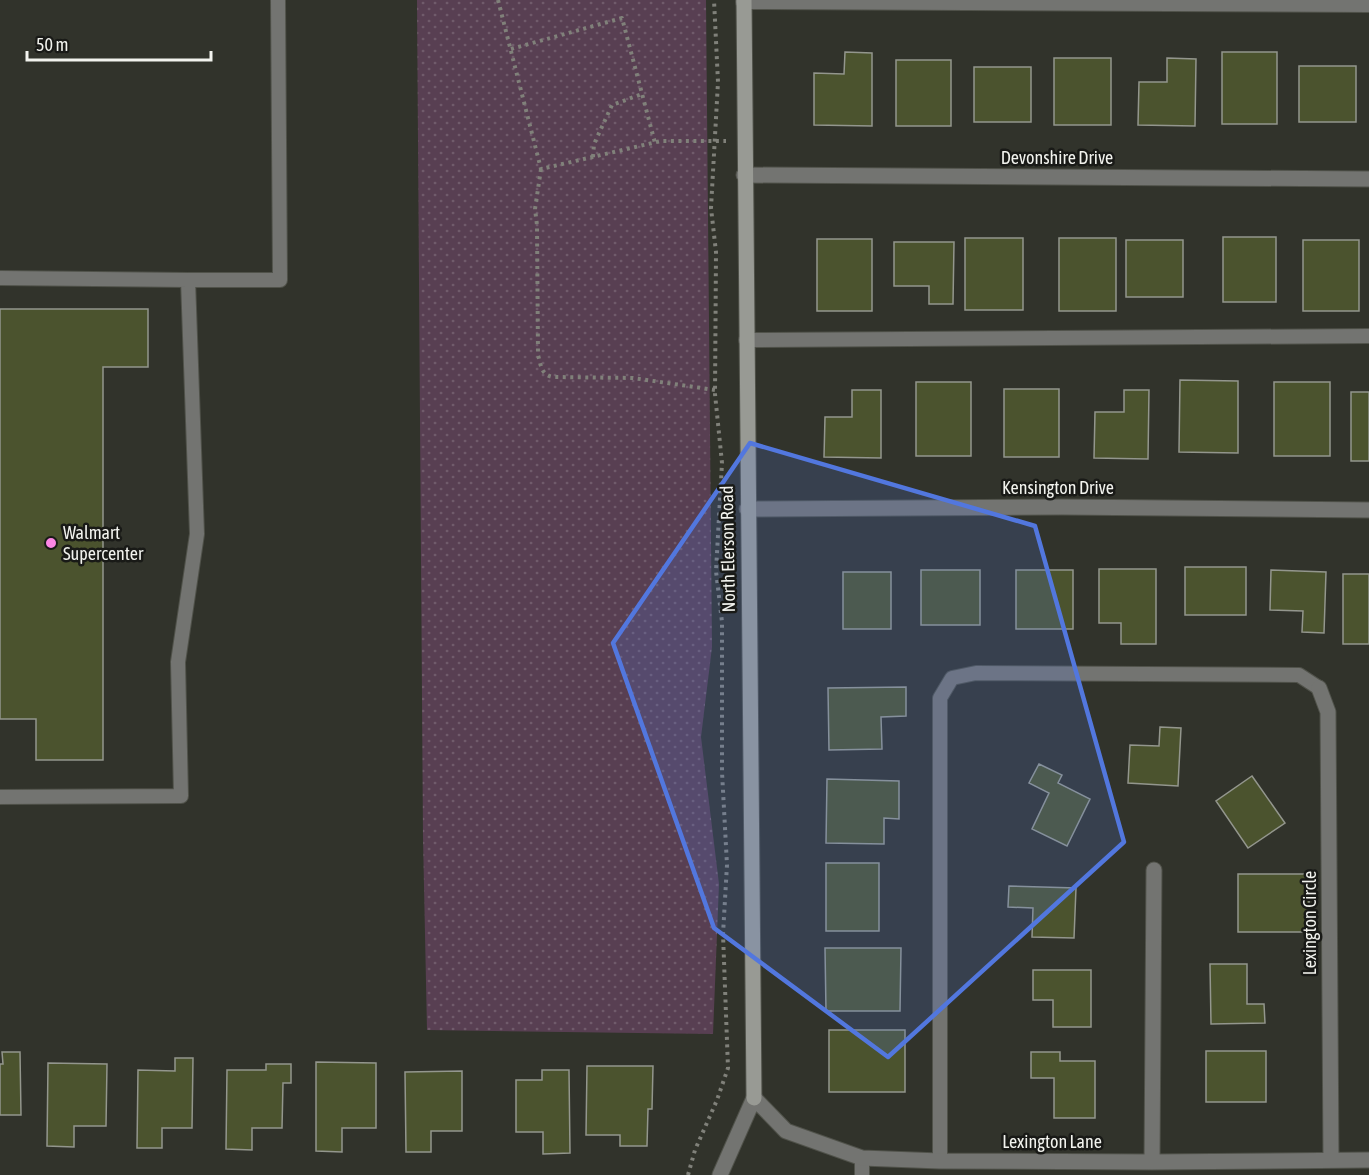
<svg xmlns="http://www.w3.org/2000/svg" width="1369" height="1175" viewBox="0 0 1369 1175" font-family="'Asap Condensed',sans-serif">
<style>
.park{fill:url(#park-dots)}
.building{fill:#4b532e;stroke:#93968d;stroke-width:1.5}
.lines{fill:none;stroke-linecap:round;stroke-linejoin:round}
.lane-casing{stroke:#50524a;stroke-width:16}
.street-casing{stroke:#50524a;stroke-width:17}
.secondary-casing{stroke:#50524a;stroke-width:17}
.path{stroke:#80817a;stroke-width:4;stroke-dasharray:3 4.5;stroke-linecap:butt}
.lane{stroke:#737471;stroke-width:14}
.street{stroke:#737471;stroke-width:15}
.secondary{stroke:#989a94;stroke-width:15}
.marked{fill:#5277de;fill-opacity:0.2;stroke:#5277de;stroke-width:4.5;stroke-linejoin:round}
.poi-dot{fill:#fc86e4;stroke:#191a17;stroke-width:2}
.labels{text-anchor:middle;stroke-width:5;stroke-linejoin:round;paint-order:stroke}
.street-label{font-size:18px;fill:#f2f3ee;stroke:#191a17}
.poi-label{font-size:18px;fill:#f2f3ee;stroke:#191a17;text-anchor:start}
</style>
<defs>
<pattern id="park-dots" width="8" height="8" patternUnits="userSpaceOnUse" patternTransform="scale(1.5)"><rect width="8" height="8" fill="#583f52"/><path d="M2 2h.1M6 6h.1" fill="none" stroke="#705b6b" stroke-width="1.8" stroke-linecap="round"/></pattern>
</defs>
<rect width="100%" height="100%" fill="#31332b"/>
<!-- park -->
<path class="park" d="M417 0H706L712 647 701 737 719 884 713 1034 427 1030 423 837Z"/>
<!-- building -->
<path class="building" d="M845 52 872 53V126L814 125V73L844 74Z
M1222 52H1277V124H1222Z
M1054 58H1111V125H1054Z
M1167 58 1196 59 1195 126 1138 125 1139 82H1167Z
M896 60H951V126H896Z
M1299 66H1356V122H1299Z
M974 67H1031V122H974Z
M1223 237H1276V302H1223Z
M965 238H1023V310H965Z
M1059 238H1116V311H1059Z
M817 239H872V311H817Z
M1126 240H1183V297H1126Z
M1303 240H1359V311H1303Z
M894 242H954L953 304H929V286H894Z
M0 309H148V367H103V760H36V719H0Z
M1180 380 1238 381V453L1179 452Z
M916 382H971V456H916Z
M1274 382H1330V456H1274Z
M1004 389H1059V457H1004Z
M852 390H881V458L824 457 825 417H852Z
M1124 390H1149L1148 459 1094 458 1095 412H1124Z
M1351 392H1369V461H1351Z
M1185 567H1246V615H1185Z
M1099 569H1156V644H1121V623H1099Z
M921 570H980V625H921Z
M1016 570H1073V629H1016Z
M1271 570 1326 572 1324 633 1302 632 1303 611 1270 610Z
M843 572H891V629H843Z
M1343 574H1369V644H1343Z
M906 687V716L881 717 882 749 829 750 828 688Z
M1160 727 1181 728 1178 786 1128 783 1130 745 1159 746Z
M1039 764 1062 775 1058 783 1090 799 1067 846 1032 829 1049 793 1029 783Z
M1252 776 1285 823 1248 848 1216 801Z
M827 779 899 781V819L884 818V844L826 843Z
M826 863H879V931H826Z
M1238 874H1309V932H1238Z
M1009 886 1076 888 1074 938 1032 937 1033 908 1008 907Z
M825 948H901L900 1011H826Z
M1210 964H1247V1004H1264L1265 1023 1211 1024Z
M1033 970H1091V1027H1053V1000H1033Z
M829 1030H905V1092H829Z
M1206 1051H1266V1102H1206Z
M2 1052H20L21 1115H0V1064H3Z
M1031 1052H1060V1061H1095V1118H1054V1078H1031Z
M175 1058H193L192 1128H162V1148H137L138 1070 175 1071Z
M316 1062 376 1063V1128H342V1152L316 1151Z
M48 1063 107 1064 106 1126H74V1147L47 1146Z
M266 1064H291V1083H283L282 1128H252V1150L226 1149 227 1070H266Z
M587 1066H653L652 1109H648L647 1146H620V1135H586Z
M542 1070H569L570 1153 543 1154V1132H516V1080H542Z
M462 1071V1131H431V1152H406L405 1072Z"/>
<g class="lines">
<!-- lane casing -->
<g class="lane-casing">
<path id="lane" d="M743 2 1369 5
M0 278 188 280
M746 340 1369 336
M0 797 181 796 178 662 197 534 188 280H280L278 0
M940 1161V698L952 678 976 673 1299 675 1319 688
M862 1175V1158"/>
</g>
<!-- street casing -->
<g class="street-casing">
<path id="street" d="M744 175 1369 179
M747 509 1062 507 1369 510
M1319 688 1328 712 1331 1160
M1152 1162 1154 870
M720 1175 754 1098 786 1131 862 1158 940 1161 1152 1162 1369 1160"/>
</g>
<!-- secondary casing -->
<g class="secondary-casing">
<path id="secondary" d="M744 0 754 1098"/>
</g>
<!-- path -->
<path class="path" d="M498 0 541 169 661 141H726
M511 49 622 18 655 143
M593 157 594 144 612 105 642 94
M541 169 535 209 537 225 538 355C541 365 541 375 553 377L633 378 715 390
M688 1175 695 1150 717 1100 728 1068 723 934 727 865 722 772V622L716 571 722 463 715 394 716 252 711 208 718 82 714 0"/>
<!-- lane -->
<use href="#lane" class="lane"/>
<!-- street -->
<use href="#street" class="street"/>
<!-- secondary -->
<use href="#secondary" class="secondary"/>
</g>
<!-- marked area -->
<path class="marked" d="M750 443 1035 526 1124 842 888 1057 714 928 613 643Z"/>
<!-- markers -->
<circle class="poi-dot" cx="51" cy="543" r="6"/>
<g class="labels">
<!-- street labels -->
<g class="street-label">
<text x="1057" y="164">Devonshire Drive</text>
<text x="1058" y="494">Kensington Drive</text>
<text transform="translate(728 549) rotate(-91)" y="6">North Elerson Road</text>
<text transform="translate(1310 923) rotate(-90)" y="6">Lexington Circle</text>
<text x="1052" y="1148">Lexington Lane</text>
</g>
<!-- poi labels -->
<g class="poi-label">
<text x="63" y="539">Walmart<tspan x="63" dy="21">Supercenter</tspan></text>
</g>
</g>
<!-- scale -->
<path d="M27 51v9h184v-9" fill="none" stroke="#f2f3ee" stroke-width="3"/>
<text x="36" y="51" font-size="18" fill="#f2f3ee" stroke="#191a17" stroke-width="4.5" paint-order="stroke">50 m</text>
</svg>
